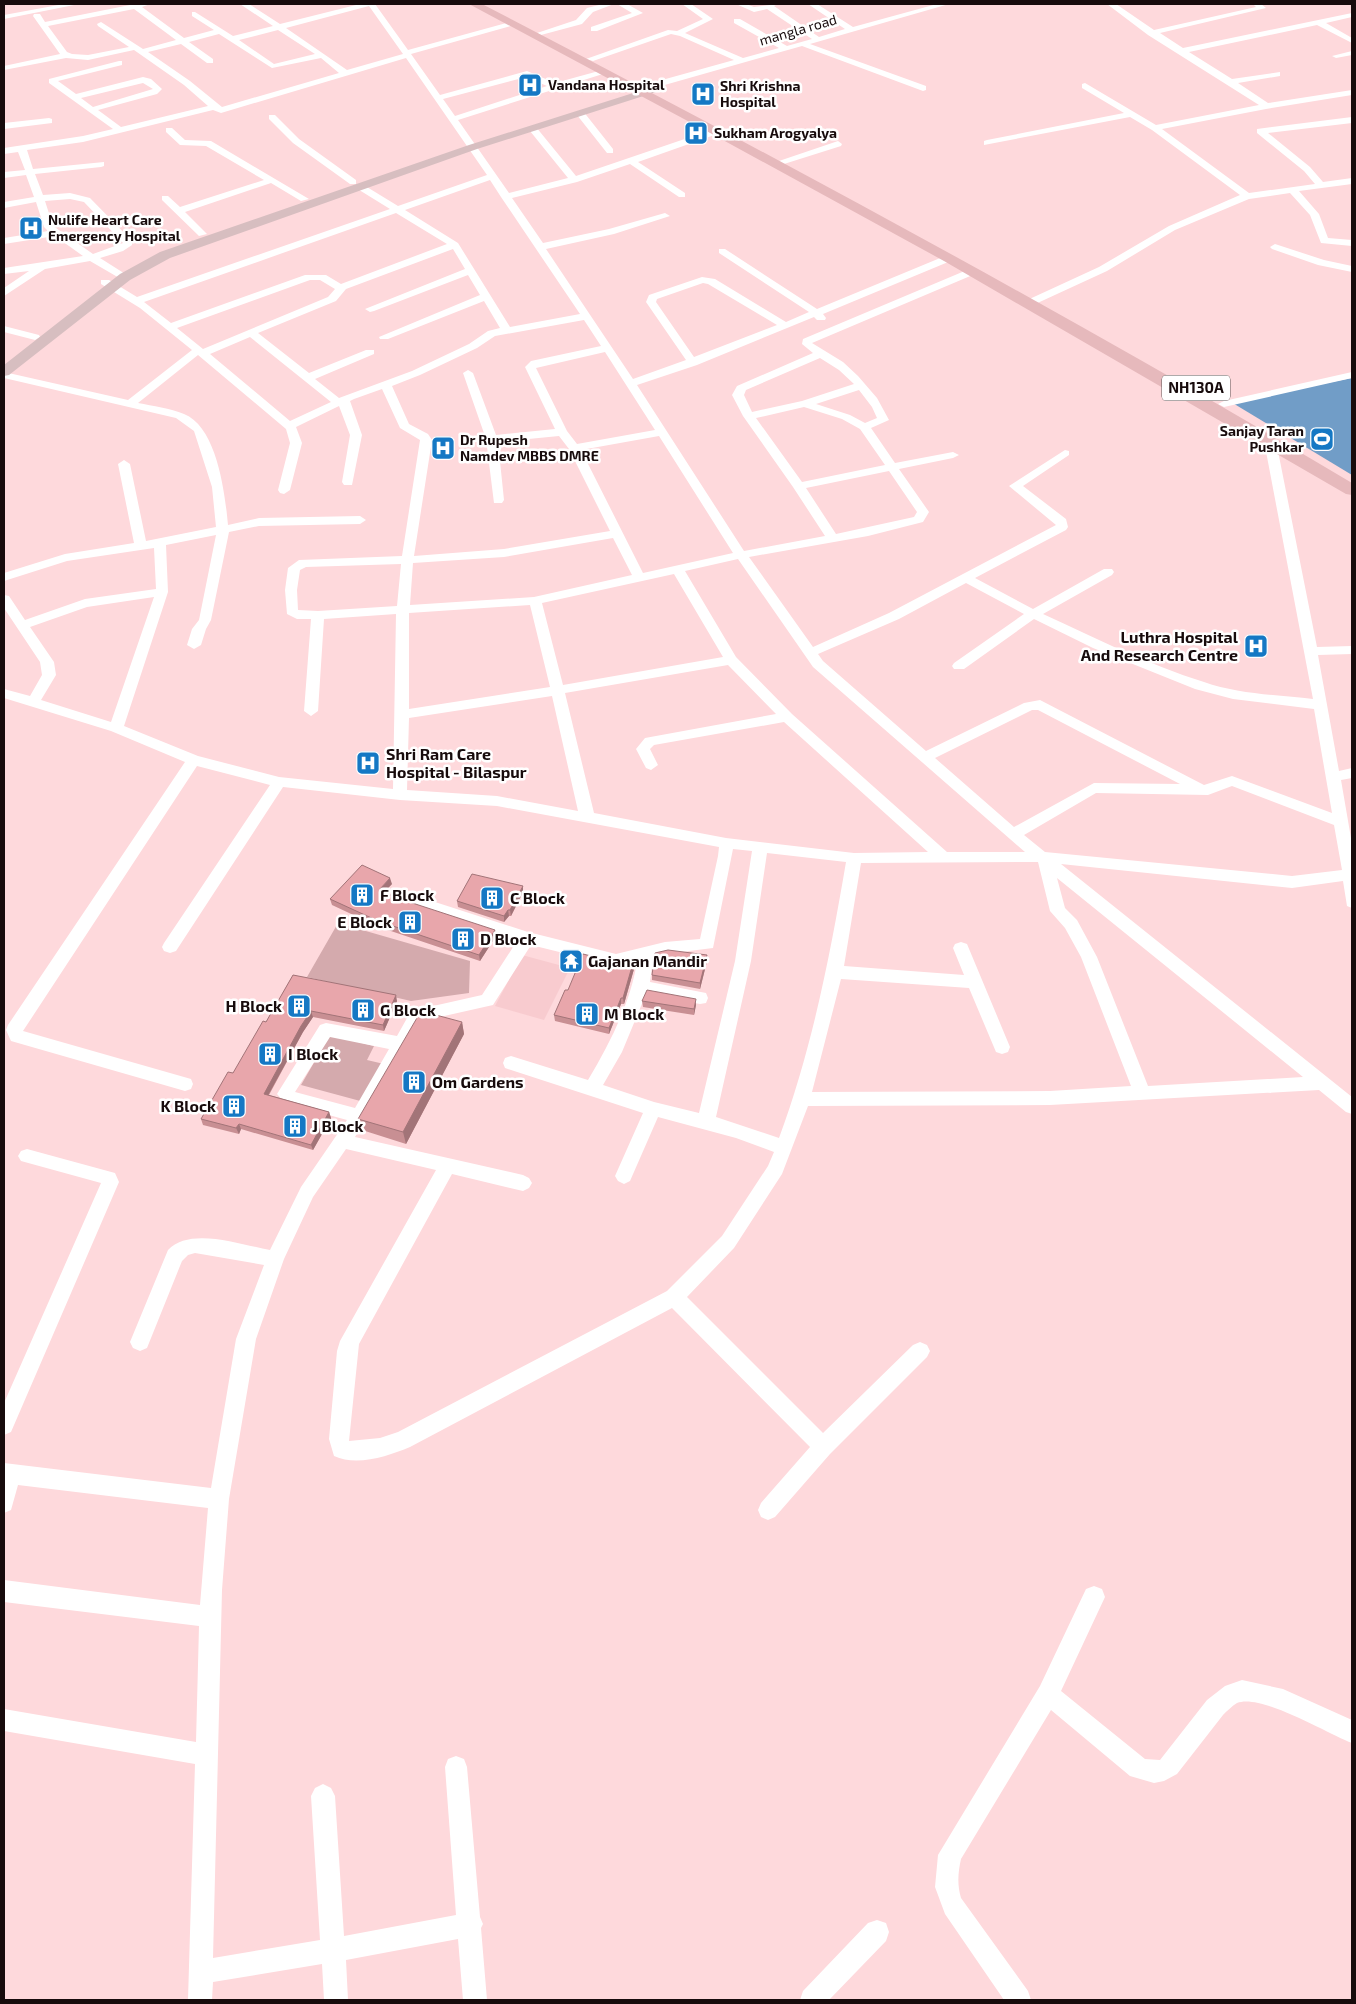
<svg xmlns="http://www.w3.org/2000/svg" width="1356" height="2004" viewBox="0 0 1356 2004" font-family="'Exo 2',sans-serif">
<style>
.built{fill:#f8cbcf}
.green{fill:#d4aaad}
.water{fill:#719dc7}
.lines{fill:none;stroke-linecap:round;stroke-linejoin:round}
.minor{fill:#fff;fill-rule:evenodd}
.major{fill:#d7bec0;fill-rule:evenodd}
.highway{fill:#e6b9bc;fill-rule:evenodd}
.wall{fill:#c88f93}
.shaded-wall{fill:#a27478}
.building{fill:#e8a6ab;stroke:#a27478}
.labels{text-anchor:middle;stroke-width:5;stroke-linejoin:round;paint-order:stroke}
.far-street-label{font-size:14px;fill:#170b0c;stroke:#fff}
.far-poi-label{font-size:14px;font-weight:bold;fill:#170b0c;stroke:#fff;text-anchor:start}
.shield{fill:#fff;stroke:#5d5455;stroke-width:1}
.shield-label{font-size:15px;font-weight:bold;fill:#170b0c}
.poi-label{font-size:16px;font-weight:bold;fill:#170b0c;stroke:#fff;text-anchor:start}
</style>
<rect width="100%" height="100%" fill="#fed9dc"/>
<!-- built -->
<path class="built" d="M522 955 570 968 544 1020 495 1006Z"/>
<!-- green -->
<path class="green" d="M338 923 470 961 469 993 411 1001 307 977Z
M330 1035 374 1046 367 1060 384 1064 364 1102 301 1085Z"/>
<!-- water -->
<path class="water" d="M1352 378V475L1231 402Z"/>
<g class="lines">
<!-- minor -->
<path class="minor" d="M64 4H79L4 19V15Z
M135 4H150L142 7 184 38 214 30 192 16V12H195L233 36 273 26 240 4H249L280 24 360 4H375L408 50 514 21V25L411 54 440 95 527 71 555 83 606 69V73L458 120 509 193 568 178 530 131V127H536L576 176 714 129H720V133L638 162 685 193V197H679L630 164 577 182 512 198 543 243 609 229 665 213 670 216 614 234 546 249 633 379 686 360 646 302 649 295 702 277 715 279 786 322 809 312 719 253V249H725L817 309 945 256H953V260L823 314 826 318 825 320H817L814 317 697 365 637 385 744 551 825 536 793 487 743 416 732 395 737 386 813 353 802 344 803 339 967 270H975V274L812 343 843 362 858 376 877 398 889 420 871 428 895 463 953 452 959 455 953 458 899 469 929 512 923 522 868 536 749 557 813 647 889 613 1056 525 1009 486 1065 450 1069 451V455L1023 486 1066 519 1068 527 1066 530 975 578 1033 609 1104 569H1112L1114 572 1112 575 1043 614C1095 638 1149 665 1204 682 1238 694 1277 695 1313 699L1264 441 1270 438 1276 441 1317 647 1352 646V654L1318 655 1339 771 1352 768V778L1341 780 1352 844V908L1347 906 1343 881 1292 888 1061 864 1352 1097V1114L1346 1112 1319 1090 1050 1105 808 1106 782 1174 734 1248 687 1297 823 1433 913 1345 920 1342 927 1345 930 1351 927 1357 830 1454 775 1517 768 1520 761 1517 758 1510 761 1503 810 1447 672 1308 410 1447C388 1456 357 1467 334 1456L329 1439 337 1351 340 1341 436 1170 346 1149 313 1197 284 1259 256 1339 229 1499 222 1590 213 1958 320 1940 311 1796 315 1788 323 1784 331 1788 335 1796 344 1936 456 1915 445 1767 448 1759 456 1756 464 1759 467 1767 480 1917 483 1924 481 1928 487 2000H463L458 1939 346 1960 348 2000H324L322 1964 213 1982 212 2000H188L195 1764 4 1731V1709L196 1742 199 1626 4 1602V1580L200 1605 208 1508 18 1485 11 1510 4 1513V1463L211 1488 236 1339 264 1265 195 1253 188 1255 182 1261 147 1348 140 1351 133 1348 130 1342 168 1250C190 1226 242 1245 270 1250L301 1187 347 1120 285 1103 277 1094 320 1025 326 1023 397 1036 411 1011 482 995 517 941 396 901 393 897 396 893 401 891 528 932 616 954 665 942 700 939 718 856 719 847 497 806 400 800 283 787 176 951 170 953 164 951 162 947 164 943 270 785 197 766 23 1031 191 1079 193 1084 191 1089 185 1091 11 1041 6 1030 8 1025 185 762 111 731 4 698V689L30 696 42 675 40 662 4 608V595L9 596 25 620 85 599 156 589 154 548 67 561 4 581V573L65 554 134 543 118 464 124 460 130 464 146 541 216 527 212 487 194 431 176 418 4 378V372L128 400 192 350 140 308 101 284V280H109L137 297 390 209 356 188V184H350L293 143 269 119V115H275L299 139 356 180V184H362L398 206 487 175 406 58 221 113 213 110 83 142 27 150 33 169 104 162V166L101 167 35 174 43 195 70 193 90 198 132 241V245L123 251 100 258 130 277 121 279 90 261 45 269 4 296V288L29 271 4 274V268L83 256 55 236 4 244V238L48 231 44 227 36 202 4 208V202L34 197 26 175 4 178V172L25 170 18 152 4 154V148L83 136 113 129 49 83V79L119 61H122V65L58 81 76 94 143 77 151 79 162 89 157 94 98 110 121 127 208 106 184 85 134 50 88 60 66 58 4 70V66L60 54 33 16 34 14H40L45 22ZM369 6 403 54 347 70 286 28ZM134 9 176 40 143 49 101 22 97 24 98 26 129 47 88 55 72 54 67 52 48 26ZM278 30 315 54 274 64 239 40ZM219 34 272 68 321 58 339 73 222 107 190 81 148 52 181 44 207 63H213V59L189 42ZM526 77 547 86 455 116 443 99ZM143 83 153 89 93 107 81 98ZM490 180 501 197 580 314 510 327 458 243 405 210ZM70 199 84 202 123 243 93 254 53 226 45 201ZM396 213 447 244 341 284 326 275H305L171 323 144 302ZM453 249 465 269 365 309 370 312 374 311 468 275 480 295 379 337 380 339H388L484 301 500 328 488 331 469 344 412 371 339 398 315 379 374 354V350H366L309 373 258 333 336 301 346 289ZM310 280H320L335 289 328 297 203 349 177 328ZM703 283 708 284 777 325 694 357 656 302 657 299ZM584 320 601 346 531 361 525 367 555 429 496 435 473 373 468 370 463 373 486 439 494 503H502L504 500 498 442 559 436 569 449 610 531 504 549 414 556 432 440 428 434 409 424 392 386 420 375 477 348 495 336ZM250 337 331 402 290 421 210 354ZM605 352 655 430 577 444 567 431 536 368ZM198 355 286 429 290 443 278 490 280 493 284 494 290 490 302 443 296 427 339 406 350 435 342 482 344 485H352L362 435 350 401 354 399 382 389 400 428 420 440 402 556 299 560 288 568 285 590 287 614 297 619H311L304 711 311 716 318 711 324 619 396 614 393 789 279 777 198 756 124 726 168 592 166 545 216 535 199 620 192 629 187 645 194 649 201 645 206 629 211 620 229 532 259 526 360 524 366 520 360 516 259 518 228 525C225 493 217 427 184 414 170 408 153 406 138 403ZM820 358 839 370 854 384 802 401 752 412 744 395 746 390ZM859 390 872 407 877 418 865 423 850 415 816 404ZM804 407 842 419 860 429 885 465 802 482 756 418ZM659 436 733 553 643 573 581 450ZM889 471 917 512 914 517 836 534 806 488ZM613 538 632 575 534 597 410 605 413 563 504 557ZM738 559 813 667 1025 852H947L792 714 736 657 685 571ZM401 564 397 606 318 611 298 610 297 590 300 570 306 567ZM674 574 723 657 563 685 542 603ZM966 583 1024 614 954 663 952 666 954 669H964L1034 619 1093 648 1195 689 1233 699 1314 709 1332 813 1232 776 1204 785 1040 700 1024 703 926 751 823 661 818 654 899 619ZM154 597 111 722 41 700 56 675 54 662 30 627 87 607ZM530 605 550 687 409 709V613ZM728 665 776 714 645 738 636 749 646 768 651 770 658 765 650 749 654 745 784 722 928 852 854 853 726 838 594 813 565 693ZM552 696 578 811 497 796 407 790 409 718ZM1032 710H1038L1180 784 1094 783 1014 827 935 758ZM1232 786 1334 825 1342 870 1292 876 1045 852 1024 835 1096 793 1208 795ZM733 849 752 851 735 961 699 1113 654 1102 603 1085 622 1052 646 994 700 1004 706 1003 708 998 706 993 650 982 653 958 665 954 713 948ZM767 853 846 862C830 956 812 1049 779 1138L716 1117 751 961ZM1038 862 1050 911 1065 928 1081 957 1131 1086 1050 1091 812 1092 841 979 969 988 996 1052 1002 1054 1008 1052 1010 1047 967 944 961 942 955 944 953 948 964 975 844 966 861 863ZM1057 878 1303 1077 1148 1086 1097 957 1077 920 1065 908ZM531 945 616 966 637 962C630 1004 610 1043 588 1080L511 1056 505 1058 503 1063 505 1068 643 1113 615 1176 618 1181 624 1184 630 1181 658 1117 736 1138 774 1152 768 1166 722 1236 667 1291 398 1432 380 1438 349 1441 359 1344 452 1174 523 1191 529 1188 532 1183 529 1178 523 1175 355 1137 422 1021 493 1005ZM330 1037 389 1049 355 1108 295 1092Z
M603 4H614L593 12 582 24 541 35 537 33 576 20 587 8Z
M617 4H627L643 13 597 31H591V27L632 13Z
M682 4H691L713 19 685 33 743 58 779 48 734 23V19H740L787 46 812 39 767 9 754 12 736 4H746L754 7 778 4 774 6 819 37 845 29 808 4H817L853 27 937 4H949L810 44 926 86V90L923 91 802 46 647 90 644 89V85L734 60 680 36 671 34 593 61 586 59 668 30 677 31 703 19Z
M1107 4H1116L1154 30 1256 7 1253 4H1261L1266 8 1160 33 1183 48 1352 13V17L1326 23 1352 38V43L1317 25 1189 52 1232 79 1280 72V76L1238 83 1268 103 1352 90V95L1266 109 1162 129 1249 193 1315 184 1304 171 1257 133V129L1352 117V123L1268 133 1310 167 1323 182 1352 178V184L1299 191 1319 214 1328 238 1352 240V246L1321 243 1310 215 1290 193 1249 199 1175 230 1107 271 1031 306H1023V302L1099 267 1169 226 1240 195 1152 130 1130 117 984 145V141L987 140 1124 113 1082 88V84L1085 83 1156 125 1259 105 1148 35Z
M1352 51V55L1336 58 1332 56Z
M577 111H583L613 149V153H607L577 115Z
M49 118 52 119V123L4 129V123Z
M166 128H172L185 140 211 141 309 199 301 201 271 183 185 212 207 234 199 236 162 200V196H168L180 207 264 180 206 146 180 145 166 132Z
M838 141 842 144 841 146 784 164 779 161Z
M1275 244 1324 260 1352 266V272L1318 265 1272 249 1270 247Z
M4 326 39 335 40 337 35 340 4 332Z
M1352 372V378L1224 407 1218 404 1224 401Z
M27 1149 115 1173 119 1182 11 1432 4 1435V1403L101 1183 21 1161 18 1156 21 1151Z
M1094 1586 1102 1589 1105 1597 1061 1691 1145 1759 1160 1760 1207 1700 1225 1686 1242 1680 1283 1689 1352 1720V1743C1328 1734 1261 1693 1237 1703 1232 1706 1227 1711 1223 1715L1177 1774 1164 1781 1154 1783 1130 1776 1051 1710 961 1859C958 1872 957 1885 961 1898L1028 1991 1031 2000H1004L945 1914 935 1887 938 1855 1040 1686 1086 1589Z
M877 1920 886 1923 889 1932 886 1941 829 2000H800L803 1991 868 1923Z"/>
<!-- major -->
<path class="major" d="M652 87 658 90 656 92 477 149 170 258 130 280 9 375 4 376V365L120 274 160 252 469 145Z"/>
<!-- highway -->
<path class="highway" d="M469 4H482C776 157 1068 314 1352 483V495L1346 494 944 261 712 134Z"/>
</g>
<!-- wall -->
<path class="wall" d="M392 884 384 892 394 897 496 936 480 961 379 927 332 905 330 899Z
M523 886V892L511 916H509L504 922 458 907 457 901Z
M707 955V961L700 989 652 980V975Z
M615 962 633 963 634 969 624 1004H621L609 1034 555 1021 554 1015 568 990Z
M293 975 397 1001 384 1031 313 1017 303 1032 269 1095 329 1112 331 1118 313 1150 241 1129 239 1134 203 1125 201 1119 233 1073 266 1022Z
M642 1001 696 1005 694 1015 643 1007Z
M462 1022 464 1034 406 1144 362 1130 358 1119Z"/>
<!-- shaded-wall -->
<path class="shaded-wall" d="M390 878 392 884 381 895 380 889Z
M523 886V892L511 916 510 910Z
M508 910 509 916 504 922V916Z
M495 930 496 936 480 961 479 955Z
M707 955V961L700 989V983Z
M633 963 634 969 624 1004 623 998Z
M396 995 397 1001 384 1031 383 1025Z
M621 998V1004L609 1034V1028Z
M696 999V1005L694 1015V1009Z
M311 1011 313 1017 303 1032 266 1099 264 1094 301 1026Z
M462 1022 464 1034 406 1144 403 1132Z
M329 1112 331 1118 313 1150 311 1145Z
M239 1124 241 1129 239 1134 236 1128Z"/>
<!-- building -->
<path class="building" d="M362 865 390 878 380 889 394 897 495 930 479 955 378 921 330 899Z
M472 874 523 886 510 910H508L504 916 457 901Z
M668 950 707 955 700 983 652 975 655 953Z
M583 954 615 962 633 963 623 998H621L609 1028 554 1015 565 990H568Z
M293 975 396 995 383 1025 311 1011 301 1026 264 1094 329 1112 311 1145 239 1124 236 1128 201 1119 228 1072 233 1073 263 1021 266 1022Z
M647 990 696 999 694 1009 642 1001Z
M421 1011 462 1022 403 1132 358 1119Z"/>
<!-- icons -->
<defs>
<g id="hospital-square" transform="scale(1.25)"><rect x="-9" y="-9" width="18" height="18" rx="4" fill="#1578c4" stroke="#fff"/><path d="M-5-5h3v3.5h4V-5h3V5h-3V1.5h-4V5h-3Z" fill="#fff"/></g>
<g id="stadium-square" transform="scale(1.25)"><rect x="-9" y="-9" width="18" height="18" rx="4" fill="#1578c4" stroke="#fff"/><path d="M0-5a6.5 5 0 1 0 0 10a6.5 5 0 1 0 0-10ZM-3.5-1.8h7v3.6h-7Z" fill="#fff"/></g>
<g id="building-square" transform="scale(1.25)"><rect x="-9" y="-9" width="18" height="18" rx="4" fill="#1578c4" stroke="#fff"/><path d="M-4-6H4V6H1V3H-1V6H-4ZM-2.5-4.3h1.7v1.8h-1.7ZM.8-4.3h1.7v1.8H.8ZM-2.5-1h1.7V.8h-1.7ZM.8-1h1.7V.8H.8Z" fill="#fff"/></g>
<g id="temple-square" transform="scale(1.25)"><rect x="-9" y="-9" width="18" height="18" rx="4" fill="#1578c4" stroke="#fff"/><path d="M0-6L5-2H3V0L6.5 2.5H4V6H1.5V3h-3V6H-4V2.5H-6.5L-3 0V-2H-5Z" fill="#fff"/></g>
</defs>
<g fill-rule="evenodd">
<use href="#hospital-square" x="530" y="85"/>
<use href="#hospital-square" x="703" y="94"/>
<use href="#hospital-square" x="696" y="133"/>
<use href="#hospital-square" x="31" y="228"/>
<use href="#stadium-square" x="1322" y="439"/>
<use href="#hospital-square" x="443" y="448"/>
<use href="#hospital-square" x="1256" y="646"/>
<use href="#hospital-square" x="368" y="763"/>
<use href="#building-square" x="362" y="895"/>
<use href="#building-square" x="492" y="898"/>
<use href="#building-square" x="410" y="922"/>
<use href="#building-square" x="463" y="939"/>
<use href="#temple-square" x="571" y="961"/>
<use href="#building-square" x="299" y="1006"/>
<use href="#building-square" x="363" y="1010"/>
<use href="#building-square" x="587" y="1014"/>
<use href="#building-square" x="270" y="1054"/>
<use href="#building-square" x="414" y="1082"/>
<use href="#building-square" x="234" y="1106"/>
<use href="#building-square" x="295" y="1126"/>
</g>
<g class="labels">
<!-- far-street labels -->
<g class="far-street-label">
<text transform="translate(798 30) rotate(-16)" y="5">mangla road</text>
</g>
<!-- far-poi labels -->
<g class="far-poi-label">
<text x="548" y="90">Vandana Hospital</text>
<text x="720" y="91">Shri Krishna<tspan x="720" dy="16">Hospital</tspan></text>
<text x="714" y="138">Sukham Arogyalya</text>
<text x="48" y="225">Nulife Heart Care<tspan x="48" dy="16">Emergency Hospital</tspan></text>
<text x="1304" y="436" text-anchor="end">Sanjay Taran<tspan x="1304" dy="16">Pushkar</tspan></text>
<text x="460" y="445">Dr Rupesh<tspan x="460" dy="16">Namdev MBBS DMRE</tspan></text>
</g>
<!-- shield labels -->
<rect class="shield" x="1162" y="375.5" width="68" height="25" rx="4"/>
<g class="shield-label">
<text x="1196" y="393">NH130A</text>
</g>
<!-- poi labels -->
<g class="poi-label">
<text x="1238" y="643" text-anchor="end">Luthra Hospital<tspan x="1238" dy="18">And Research Centre</tspan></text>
<text x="386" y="760">Shri Ram Care<tspan x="386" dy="18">Hospital - Bilaspur</tspan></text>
<text x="380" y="901">F Block</text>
<text x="510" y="904">C Block</text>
<text x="392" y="928" text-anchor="end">E Block</text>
<text x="480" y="945">D Block</text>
<text x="588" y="967">Gajanan Mandir</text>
<text x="282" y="1012" text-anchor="end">H Block</text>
<text x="380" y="1016">G Block</text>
<text x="604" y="1020">M Block</text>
<text x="288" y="1060">I Block</text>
<text x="432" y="1088">Om Gardens</text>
<text x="216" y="1112" text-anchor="end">K Block</text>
<text x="312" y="1132">J Block</text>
</g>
</g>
<!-- border -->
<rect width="1356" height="2004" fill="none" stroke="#170b0c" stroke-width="10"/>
</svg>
